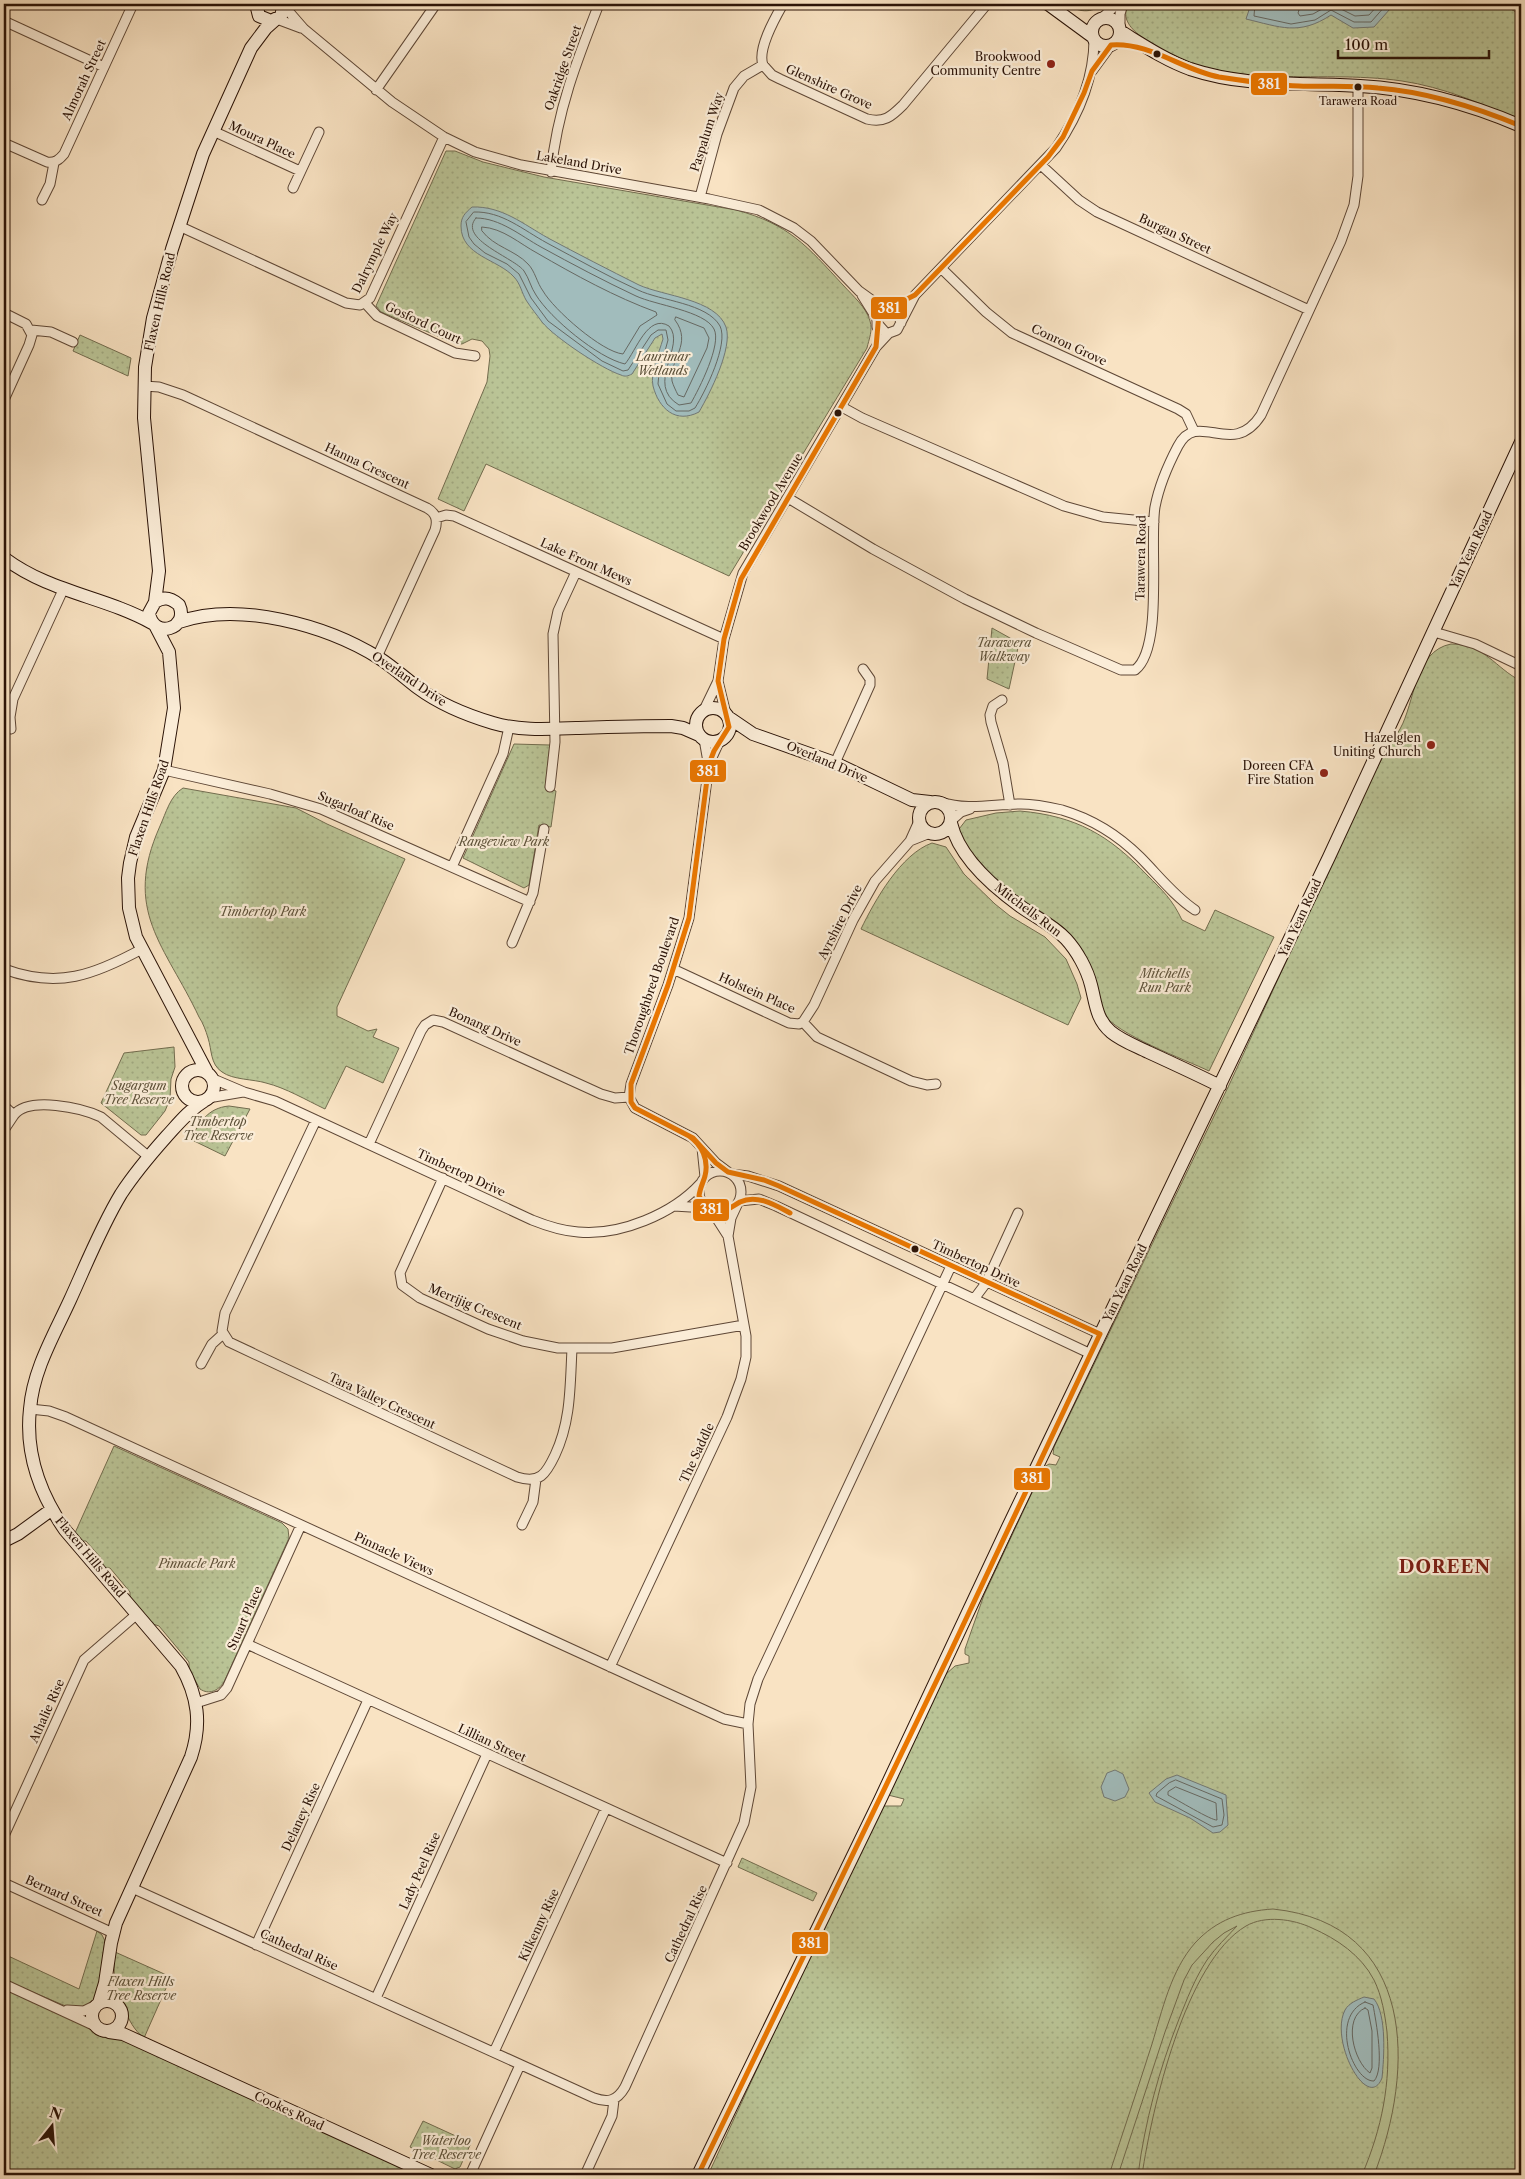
<svg xmlns="http://www.w3.org/2000/svg" width="1525" height="2179" viewBox="0 0 1525 2179" font-family="'Libre Caslon Text',serif">
<style>
.grass{fill:url(#grass-dots);stroke:#726c4e}
.pitch{fill:#bac496;stroke:#726c4e}
.water{fill:#a1bcbc;stroke:#727874}
.lines{fill:none;stroke-linecap:round;stroke-linejoin:round}
.shore{stroke:#666862;stroke-width:1}
.street-casing{stroke:#5e4736;stroke-width:11}
.secondary-casing{stroke:#2b1307;stroke-width:14}
.street{stroke:#fbedd8;stroke-width:9}
.secondary{stroke:#fbedd8;stroke-width:12}
.bus-1-casing{stroke:#fbedd8;stroke-width:9}
.bus-1{stroke:#ea7701;stroke-width:5}
.bus-dot{fill:#2b1307;stroke:#fbedd8;stroke-width:2}
.poi-dot{fill:#8f2418;stroke:#fbedd8;stroke-width:2}
.labels{text-anchor:middle;stroke-width:4.5;stroke-linejoin:round;paint-order:stroke}
.bus-label{font-size:11px;fill:#2b1307;stroke:#fbedd8}
.poi-label{font-size:12px;fill:#2b1307;stroke:#fbedd8;text-anchor:end}
.street-label{font-size:12px;fill:#2b1307;stroke:#fbedd8}
.park-label{font-size:12px;font-style:italic;fill:#5d5139;stroke:#fbedd8}
.district-label{font-size:18px;font-weight:bold;letter-spacing:1px;fill:#7a1f14;stroke:#fbedd8}
.line-badge{stroke:#fbedd8;stroke-width:2}
.badge-label{font-size:14px;text-anchor:middle;font-weight:bold;fill:#fff}
</style>
<defs>
<pattern id="grass-dots" width="8" height="8" patternUnits="userSpaceOnUse" patternTransform="scale(1.25)"><rect width="8" height="8" fill="#bac496"/><path d="M2 2h.1M6 6h.1" fill="none" stroke="#a0a880" stroke-width="1.8" stroke-linecap="round"/></pattern>
</defs>
<rect width="100%" height="100%" fill="#f9e3c3"/>
<filter id="stains"><feTurbulence type="fractalNoise" baseFrequency=".004" numOctaves="4"/><feColorMatrix values="0 0 0 0 .2 0 0 0 0 .09 0 0 0 0 .02 0 0 0 .5 -.17"/></filter>
<radialGradient id="worn" r=".72"><stop offset=".6" stop-color="#630" stop-opacity="0"/><stop offset="1" stop-color="#630" stop-opacity=".3"/></radialGradient>
<!-- grass -->
<path class="grass" d="M1065 4H1104C1090 14 1079 12 1065 4Z
M1128 4H1502L1521 15V121C1483 104 1443 87 1402 81 1315 68 1220 95 1143 38 1131 29 1121 19 1128 4Z
M446 151H455L483 162 544 177 736 210C789 224 807 246 843 285 853 296 866 307 870 321 873 330 869 339 867 348L729 576 486 464 464 511 438 499 487 382 490 356 489 349 482 341 472 339 462 344 454 343 381 312 376 306Z
M80 335 131 358 128 376 73 351Z
M992 628 1019 643 1009 689 987 679Z
M1451 644C1485 644 1495 668 1521 681V2175H708L783 2013 882 1806H901L904 1799 888 1795 945 1675 955 1666 969 1663V1656L965 1654V1649L984 1595 1044 1467 1049 1464 1056 1465 1060 1457 1053 1454 1054 1447 1230 1083 1371 778 1383 757 1399 756 1400 754 1390 749 1389 745C1392 740 1397 735 1400 729 1415 703 1414 651 1451 644Z
M514 744 550 745 545 788 556 791 551 827 539 825 529 885 524 888 463 858Z
M183 788 296 808 327 824 405 859 337 1007V1016L368 1031 377 1029 373 1037 399 1048 383 1083 346 1066 325 1109C306 1100 286 1088 266 1083 253 1079 233 1080 222 1072 210 1064 212 1050 208 1038 206 1031 203 1023 199 1017 165 945 122 911 160 826 166 813 170 796 183 788Z
M1020 811C1076 816 1109 835 1147 875 1163 891 1172 899 1182 920L1205 931 1215 910 1274 937 1209 1071C1186 1060 1115 1034 1103 1013 1098 1007 1098 995 1096 987 1092 965 1081 944 1064 928 1052 918 1037 913 1025 904 998 886 976 858 956 833L966 820 996 813Z
M932 843 946 847 964 874 995 904 1010 916 1045 937 1066 959 1077 984 1081 998 1068 1025 861 929C875 900 901 854 932 843Z
M174 1047 175 1067 171 1079 170 1099 165 1111 146 1135H141L101 1103 124 1053Z
M229 1106 250 1109 225 1156 190 1139C200 1123 207 1108 229 1106Z
M114 1446 282 1523 288 1529 289 1538 224 1682C218 1691 209 1695 200 1689L189 1669V1662L159 1626 153 1624 130 1597V1592L110 1568H105L101 1563V1558L86 1541H82L75 1533Z
M742 1858 817 1893 813 1901 738 1867Z
M97 1931 102 1935 105 1941 97 1999 86 2008 68 2007 4 1980V1954L79 1989Z
M115 1952 171 1977 144 2038C133 2029 130 2021 124 2009 114 1986 113 1978 115 1952Z
M4 1989 88 2024 98 2033 116 2035 418 2175H4Z
M423 2121 471 2143 460 2167 455 2169 410 2147Z"/>
<!-- pitch -->
<path class="pitch" d="M1273 1909C1417 1924 1415 2070 1374 2175H1362C1382 2128 1391 2083 1387 2032 1385 2015 1382 1996 1374 1980 1361 1955 1337 1939 1312 1928 1293 1919 1265 1915 1246 1926 1185 1962 1152 2109 1142 2175H1138C1145 2121 1159 2070 1179 2019 1187 1999 1195 1978 1207 1960 1216 1947 1227 1937 1237 1926L1224 1933 1213 1942 1192 1965 1184 1980 1165 2032 1118 2175H1109C1123 2132 1138 2088 1152 2044 1162 2011 1171 1970 1195 1943 1216 1920 1242 1911 1273 1909Z"/>
<!-- water -->
<path class="water" d="M1251 4H1276L1278 8 1287 7 1293 4H1395L1410 8 1390 9 1374 27 1353 28 1331 15C1299 36 1280 27 1246 19Z
M472 207C502 206 523 224 548 238 578 254 609 270 639 285 663 296 716 299 726 327 733 348 710 393 699 412 676 424 659 409 653 386 650 372 659 353 663 339L662 334 655 338 632 374C628 376 625 377 621 375 602 369 554 337 542 322 537 315 531 308 526 300 522 293 520 283 514 277 498 259 461 256 461 226 461 217 465 213 472 207Z
M1115 1770 1123 1774 1129 1789 1125 1797 1115 1801 1104 1797 1101 1787 1107 1773Z
M1177 1775 1226 1795 1228 1825 1220 1832 1213 1833 1190 1818 1155 1802 1149 1793 1166 1779Z
M1364 1997 1374 1999C1387 2015 1384 2058 1382 2078 1368 2113 1329 2041 1345 2010 1349 2003 1357 2000 1364 1997Z"/>
<g class="lines">
<!-- shore -->
<path class="shore" d="M1255 4 1254 16 1291 24 1315 20 1331 10 1354 22H1371L1386 5 1394 4
M1301 4 1298 13 1300 16 1313 14 1331 4 1355 16 1369 15 1379 4
M474 212C502 211 523 230 547 243 577 259 607 276 638 290 661 301 707 303 720 326 729 344 705 392 695 408L689 411H676L667 404 658 384 659 373 668 340 666 330H658L651 335 628 370 623 371 602 361 548 321 531 298 519 274 507 264 485 253 474 244 469 237 466 222Z
M476 218C500 218 521 236 541 247 572 264 604 281 636 296 655 305 705 311 714 329 722 344 699 389 691 403L679 405C644 384 687 346 669 326 648 313 636 351 625 364 598 358 550 318 536 295 531 288 529 278 524 271 515 258 457 239 476 218Z
M482 227C503 228 520 244 537 253 575 275 615 297 656 312L657 315 640 326 623 354C602 352 554 310 543 291 537 283 535 271 528 264 515 250 494 247 482 231Z
M676 317 704 328 709 338 707 348 684 397 678 395C676 391 673 385 672 381 669 359 693 344 675 320Z
M1176 1780 1222 1799 1224 1815 1222 1825 1213 1827 1156 1796 1157 1793 1169 1783Z
M1176 1787 1216 1803 1217 1820C1212 1821 1176 1799 1168 1795V1792Z
M1365 2002 1373 2005C1376 2021 1385 2069 1374 2081 1353 2082 1329 2017 1365 2002Z
M1365 2008 1368 2010 1372 2031V2068L1370 2073C1354 2062 1342 2018 1365 2008Z"/>
<!-- street casing -->
<g class="street-casing">
<path id="street" d="M284 6 304 29 392 102 444 137 475 152 521 165 709 199 759 210 794 228 811 241 859 291 884 309
M277 19 301 28
M1101 19 1117 4
M4 21 104 67
M1120 28V14L1123 4
M763 65 772 75 780 79 867 119C884 123 891 117 903 105L987 4
M1092 71 1111 45
M376 90 436 4
M213 131 300 171
M4 143 47 162C55 163 59 160 64 154L133 4
M1041 165 1079 200 1097 212 1309 310
M551 172C557 111 577 60 599 4
M293 188 319 132
M700 197 717 134 734 88 744 76 763 65C757 49 775 18 783 4
M42 200 50 184 54 163
M179 226 346 303 360 305 370 298 444 137
M941 268 986 312 1012 333 1178 409 1186 414 1194 431
M862 295 877 319
M365 303 377 316 455 353 475 356
M4 313 26 324 32 335 29 345 4 400
M877 323 885 332 889 333 897 330 915 295 1056 148C1078 116 1094 78 1094 39
M877 327V316L886 309H892L898 313 901 323
M31 330 51 332 73 342
M144 386 159 387 183 395 427 508C436 513 438 520 435 530L377 657
M842 407 862 418 1064 506 1103 517 1154 522
M788 498 873 549 965 599 1036 633 1121 670H1135C1164 648 1149 543 1155 507 1159 486 1168 465 1178 446 1198 408 1232 460 1261 415L1341 241 1354 205 1358 176V86
M436 518 446 515 454 516 724 639
M1434 632 1475 644 1521 666
M718 681 726 714
M1002 700 993 706 990 715 991 722 1003 763 1010 805
M703 712 718 681 724 639 743 573 876 347 889 333
M11 729 10 717 13 699 63 590
M704 739 708 762
M720 740 709 764 689 918 668 985 631 1084 629 1097 635 1108 693 1138 716 1163 728 1172
M835 763 870 685V679L863 669
M164 770 270 794 321 809 530 902
M550 787 555 742 553 634 558 611 576 572
M941 802C968 811 993 804 1021 804 1034 804 1049 807 1062 810 1092 819 1118 835 1140 857 1158 875 1174 896 1195 910
M952 820 961 812 970 809
M910 841 919 821
M452 867 503 754 509 727
M512 943 533 893 544 829
M4 969C58 989 94 975 142 949
M673 969 789 1023 799 1024 803 1022 817 1037 911 1081 927 1085 936 1084
M803 1022 814 1005 853 920 875 881 910 841 930 833
M211 1078 244 1092 275 1101 532 1220C547 1226 562 1231 578 1232 620 1236 673 1214 701 1183
M208 1098 243 1092
M4 1106 14 1115C29 1096 82 1108 101 1117L149 1157
M316 1120 225 1313 222 1331 229 1342 517 1477C540 1484 546 1474 555 1455 571 1421 570 1386 572 1349
M4 1130 14 1115
M369 1144 421 1031 425 1025 433 1020 443 1022 601 1094 615 1098 629 1097
M702 1148 705 1177
M699 1192a21 21 0 1 1 42 0a21 21 0 1 1-42 0Z
M731 1174 748 1176 779 1186 1100 1334
M443 1178 400 1273 402 1285 420 1298 488 1329 523 1341 558 1348H612L744 1325
M739 1201 759 1199 776 1206 1091 1354
M674 1206 707 1208
M728 1236 731 1218 737 1205
M974 1299 986 1283 1018 1213
M201 1364 212 1344 223 1334
M30 1409 49 1411 66 1417 724 1719 748 1724
M522 1525 533 1502 536 1479
M247 1644 727 1863
M610 1667 727 1417 741 1379 746 1357V1336L728 1236 712 1211
M196 1703 221 1695 227 1688 301 1525
M4 1836 84 1660 137 1614
M4 1883 113 1933
M132 1888 594 2098C608 2103 617 2101 625 2087L744 1823 751 1787 748 1724 750 1704 758 1679 951 1266
M256 1945 368 1700
M4 1984 95 2026
M376 1998 487 1754
M67 2010 84 2011 98 2004
M494 2052 606 1808
M470 2175 520 2065
M585 2175 612 2116 614 2100"/>
</g>
<!-- secondary casing -->
<g class="secondary-casing">
<path id="secondary" d="M256 4 259 16 271 21 281 16 284 4
M1048 4 1093 37
M1092 32a14 14 0 1 1 28 0a14 14 0 1 1-28 0Z
M1120 31C1143 45 1165 60 1190 69 1247 88 1302 82 1360 86 1416 89 1470 104 1521 126
M4 558C51 593 103 596 152 623
M155 602C164 596 171 598 179 605 190 629 153 640 149 613L155 602 159 571 144 418 145 367 153 318 172 249 203 154 251 48 266 28 275 20
M179 622C239 601 326 625 379 658 393 667 405 678 418 688 441 705 466 715 493 723 520 731 548 729 576 728 608 727 639 726 671 726L683 728 699 735
M156 627 169 652 174 708 164 770 136 837 130 863 128 878 129 908 136 937 208 1074
M696 725a17 17 0 1 1 34 0a17 17 0 1 1-34 0Z
M728 717 753 734 835 763 912 800 930 802
M919 818a16 16 0 1 1 32 0a16 16 0 1 1-32 0Z
M951 823C959 857 992 886 1020 906 1035 917 1053 925 1066 939 1077 951 1087 969 1091 985 1096 1004 1096 1019 1111 1032 1122 1041 1136 1046 1148 1052 1172 1063 1196 1074 1220 1086
M182 1086a16 16 0 1 1 32 0a16 16 0 1 1-32 0Z
M4 1541 18 1534 51 1510
M92 2016a15 15 0 1 1 30 0a15 15 0 1 1-30 0Z
M99 2003 105 1983 111 1943 116 1923 191 1757C202 1724 198 1696 181 1666L65 1530C40 1494 25 1454 30 1409 33 1370 54 1335 70 1300 86 1265 101 1227 121 1194 134 1174 150 1155 166 1137 178 1124 189 1110 204 1101
M109 2032 123 2034 431 2175
M698 2175 880 1800 1008 1527 1329 857 1521 442"/>
</g>
<!-- street -->
<use href="#street" class="street"/>
<!-- secondary -->
<use href="#secondary" class="secondary"/>
<!-- bus-1 casing -->
<g class="bus-1-casing">
<path id="bus-1" d="M689 1136C702 1145 709 1160 705 1176 703 1183 700 1188 699 1196L706 1207 718 1213C727 1211 733 1206 740 1202 757 1194 775 1205 790 1213
M698 2175 949 1655 1100 1334 779 1186 764 1180 728 1172 716 1163 693 1138 635 1108 631 1102V1084L668 985 689 918 709 764 714 751 729 727 718 681 724 639 741 579 876 347 879 313 915 295 1048 157 1063 137 1084 93 1092 71 1111 45C1150 42 1182 70 1219 77 1245 81 1272 85 1299 86 1325 87 1352 85 1378 88 1428 92 1475 107 1521 126"/>
</g>
<!-- bus-1 -->
<use href="#bus-1" class="bus-1"/>
</g>
<!-- markers -->
<g class="bus-dot">
<circle cx="1157" cy="54" r="4.5"/>
<circle cx="1358" cy="87" r="4.5"/>
<circle cx="838" cy="413" r="4.5"/>
<circle cx="915" cy="1249" r="4.5"/>
</g>
<g class="poi-dot">
<circle cx="1051" cy="64" r="5"/>
<circle cx="1431" cy="745" r="5"/>
<circle cx="1324" cy="773" r="5"/>
</g>
<g class="labels">
<!-- bus labels -->
<g class="bus-label">
<text x="1358" y="105">Tarawera Road</text>
</g>
<!-- poi labels -->
<g class="poi-label">
<text x="1041" y="61">Brookwood<tspan x="1041" dy="14">Community Centre</tspan></text>
<text x="1421" y="742">Hazelglen<tspan x="1421" dy="14">Uniting Church</tspan></text>
<text x="1314" y="770">Doreen CFA<tspan x="1314" dy="14">Fire Station</tspan></text>
</g>
<!-- street labels -->
<g class="street-label">
<text transform="translate(563 68) rotate(-71)" y="4">Oakridge Street</text>
<text transform="translate(84 80) rotate(-65)" y="4">Almorah Street</text>
<text transform="translate(829 87) rotate(24)" y="4">Glenshire Grove</text>
<text transform="translate(707 132) rotate(-72)" y="4">Paspalum Way</text>
<text transform="translate(262 140) rotate(25)" y="4">Moura Place</text>
<text transform="translate(579 163) rotate(10)" y="4">Lakeland Drive</text>
<text transform="translate(1175 234) rotate(25)" y="4">Burgan Street</text>
<text transform="translate(375 253) rotate(-64)" y="4">Dalrymple Way</text>
<text transform="translate(160 302) rotate(-77)" y="4">Flaxen Hills Road</text>
<text transform="translate(423 323) rotate(25)" y="4">Gosford Court</text>
<text transform="translate(1069 345) rotate(25)" y="4">Conron Grove</text>
<text transform="translate(367 466) rotate(25)" y="4">Hanna Crescent</text>
<text transform="translate(771 502) rotate(-59)" y="4">Brookwood Avenue</text>
<text transform="translate(1471 550) rotate(-65)" y="4">Yan Yean Road</text>
<text transform="translate(1141 558) rotate(-89)" y="4">Tarawera Road</text>
<text transform="translate(586 562) rotate(24)" y="4">Lake Front Mews</text>
<text transform="translate(409 679) rotate(34)" y="4">Overland Drive</text>
<text transform="translate(827 762) rotate(23)" y="4">Overland Drive</text>
<text transform="translate(149 808) rotate(-71)" y="4">Flaxen Hills Road</text>
<text transform="translate(356 811) rotate(23)" y="4">Sugarloaf Rise</text>
<text transform="translate(1028 910) rotate(37)" y="4">Mitchells Run</text>
<text transform="translate(1300 918) rotate(-65)" y="4">Yan Yean Road</text>
<text transform="translate(840 922) rotate(-63)" y="4">Ayrshire Drive</text>
<text transform="translate(652 986) rotate(-71)" y="4">Thoroughbred Boulevard</text>
<text transform="translate(757 993) rotate(24)" y="4">Holstein Place</text>
<text transform="translate(485 1027) rotate(24)" y="4">Bonang Drive</text>
<text transform="translate(461 1173) rotate(25)" y="4">Timbertop Drive</text>
<text transform="translate(976 1264) rotate(25)" y="4">Timbertop Drive</text>
<text transform="translate(1125 1283) rotate(-64)" y="4">Yan Yean Road</text>
<text transform="translate(475 1307) rotate(23)" y="4">Merrijig Crescent</text>
<text transform="translate(382 1401) rotate(25)" y="4">Tara Valley Crescent</text>
<text transform="translate(697 1453) rotate(-65)" y="4">The Saddle</text>
<text transform="translate(394 1554) rotate(25)" y="4">Pinnacle Views</text>
<text transform="translate(90 1557) rotate(50)" y="4">Flaxen Hills Road</text>
<text transform="translate(245 1618) rotate(-66)" y="4">Stuart Place</text>
<text transform="translate(47 1711) rotate(-66)" y="4">Athalie Rise</text>
<text transform="translate(492 1743) rotate(25)" y="4">Lillian Street</text>
<text transform="translate(301 1817) rotate(-65)" y="4">Delaney Rise</text>
<text transform="translate(420 1871) rotate(-66)" y="4">Lady Peel Rise</text>
<text transform="translate(64 1896) rotate(24)" y="4">Bernard Street</text>
<text transform="translate(686 1924) rotate(-65)" y="4">Cathedral Rise</text>
<text transform="translate(539 1925) rotate(-65)" y="4">Kilkenny Rise</text>
<text transform="translate(299 1950) rotate(24)" y="4">Cathedral Rise</text>
<text transform="translate(289 2111) rotate(25)" y="4">Cookes Road</text>
</g>
<!-- park labels -->
<g class="park-label">
<text x="663" y="361">Laurimar<tspan x="663" dy="14">Wetlands</tspan></text>
<text x="1004" y="647">Tarawera<tspan x="1004" dy="14">Walkway</tspan></text>
<text x="504" y="846">Rangeview Park</text>
<text x="263" y="916">Timbertop Park</text>
<text x="1165" y="978">Mitchells<tspan x="1165" dy="14">Run Park</tspan></text>
<text x="139" y="1090">Sugargum<tspan x="139" dy="14">Tree Reserve</tspan></text>
<text x="218" y="1126">Timbertop<tspan x="218" dy="14">Tree Reserve</tspan></text>
<text x="197" y="1568">Pinnacle Park</text>
<text x="141" y="1986">Flaxen Hills<tspan x="141" dy="14">Tree Reserve</tspan></text>
<text x="446" y="2145">Waterloo<tspan x="446" dy="14">Tree Reserve</tspan></text>
</g>
<!-- district labels -->
<g class="district-label">
<text x="1445" y="1573">DOREEN</text>
</g>
</g>
<g class="line-badge">
<rect x="1250" y="72" width="38" height="24" rx="5" fill="#ea7701"/>
<rect x="870" y="296" width="38" height="24" rx="5" fill="#ea7701"/>
<rect x="689" y="759" width="38" height="24" rx="5" fill="#ea7701"/>
<rect x="692" y="1198" width="38" height="24" rx="5" fill="#ea7701"/>
<rect x="1013" y="1467" width="38" height="24" rx="5" fill="#ea7701"/>
<rect x="791" y="1931" width="38" height="24" rx="5" fill="#ea7701"/>
</g>
<g class="badge-label">
<text x="1269" y="89">381</text>
<text x="889" y="313">381</text>
<text x="708" y="776">381</text>
<text x="711" y="1214">381</text>
<text x="1032" y="1483">381</text>
<text x="810" y="1948">381</text>
</g>
<!-- margin -->
<rect width="1525" height="2179" fill="none" stroke="#f9e3c3" stroke-width="20"/>
<rect x="5" y="5" width="1515" height="2169" fill="none" stroke="#2b1307" stroke-width="2.5"/>
<rect x="10" y="10" width="1505" height="2159" fill="none" stroke="#2b1307"/>
<!-- north arrow -->
<g transform="translate(52 2126) rotate(17)" stroke="#fbedd8" stroke-width="4" paint-order="stroke">
<path d="M0-4L9 19L0 12L-9 19Z" fill="#2b1307"/>
<text y="-8" font-size="14" font-weight="bold" text-anchor="middle" fill="#2b1307">N</text>
</g>
<!-- scale -->
<path d="M1338 50v8h151v-8" fill="none" stroke="#2b1307" stroke-width="2.5"/>
<text x="1345" y="50" font-size="15" fill="#2b1307" stroke="#fbedd8" stroke-width="4" paint-order="stroke">100 m</text>
<rect width="100%" height="100%" filter="url(#stains)"/>
<rect width="100%" height="100%" fill="url(#worn)"/>
</svg>
